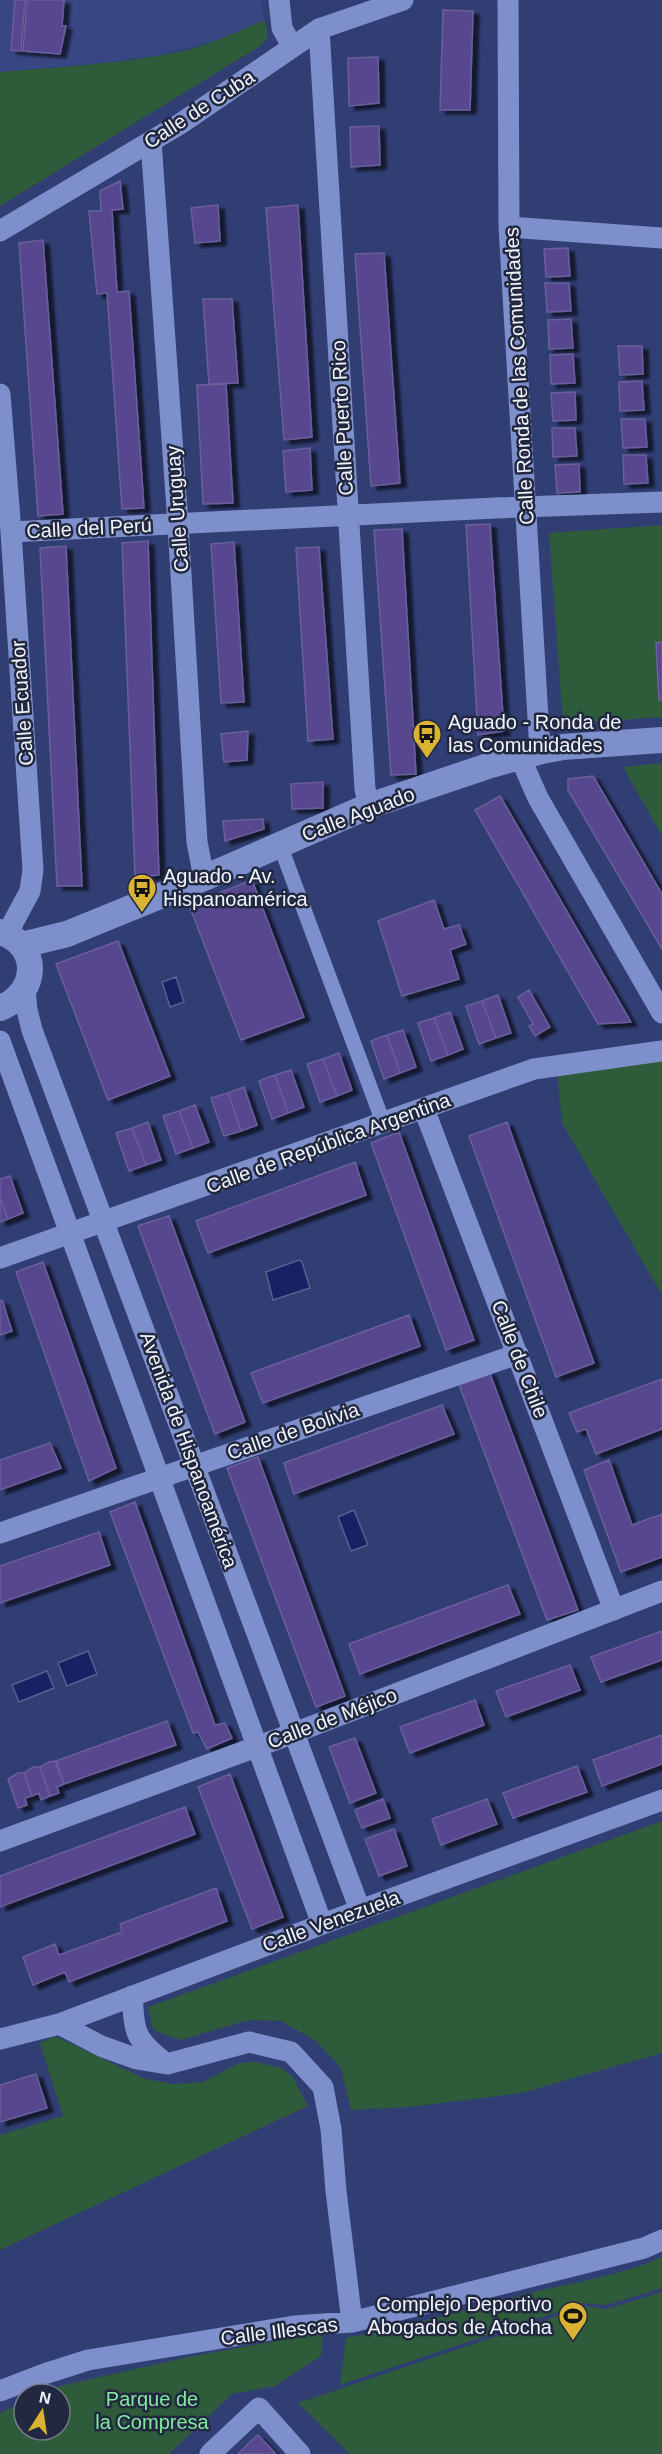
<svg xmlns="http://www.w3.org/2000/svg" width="662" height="2454" viewBox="0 0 662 2454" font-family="Helvetica,sans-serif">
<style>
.built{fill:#384784}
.green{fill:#2e5c3b}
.water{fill:#182163;stroke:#596091;stroke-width:1.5}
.building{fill:#56468f;stroke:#6a5f9b;stroke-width:1.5;filter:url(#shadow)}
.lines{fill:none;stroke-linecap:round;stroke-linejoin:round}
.pedestrian{stroke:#7e90cc;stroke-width:15}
.minor{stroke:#7e90cc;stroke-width:21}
.tertiary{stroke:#7e90cc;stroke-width:26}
.labels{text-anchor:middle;stroke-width:5;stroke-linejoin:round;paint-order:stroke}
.street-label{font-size:20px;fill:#f2f4fb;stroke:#212840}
.poi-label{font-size:20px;fill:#f2f4fb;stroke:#212840;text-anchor:start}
.park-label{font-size:20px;fill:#82eb9e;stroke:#212840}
</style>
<defs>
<filter id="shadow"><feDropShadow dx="6" dy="4" stdDeviation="1.5" flood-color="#0009"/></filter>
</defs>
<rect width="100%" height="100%" fill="#313e74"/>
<!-- built -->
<path class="built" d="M0 0H261L264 20 218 40 161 55 110 62 0 72Z"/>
<!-- green -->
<path class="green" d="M264 20 267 28V39L260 46 0 206V72C58 67 117 64 174 53 205 47 235 33 264 20Z
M662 525V717L563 724 549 533Z
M662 763V836L623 767Z
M662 1061V1295L562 1123 557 1071Z
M662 1821V2053L521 2093 409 2107 351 2110 341 2068 316 2041 281 2021 248 2020 181 2040 153 2030 148 2007Z
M55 2036 146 2079 173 2084 203 2082 239 2063 256 2062 281 2068 292 2076 308 2106 0 2250V2135L63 2116 40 2043Z
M662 2257V2288L606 2305 584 2303 340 2385 346 2338C410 2326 471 2308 534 2292 576 2282 623 2275 662 2257Z
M662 2292V2454H350L298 2403 587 2306 607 2309Z
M322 2333 321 2356 275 2386 232 2394 169 2454H0V2413L24 2402V2430H60V2394H43L60 2386 193 2356Z"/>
<!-- water -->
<path class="water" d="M176 977 184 1002 170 1007 162 982Z
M299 1260 302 1262 310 1288 273 1300 266 1272Z
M354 1510 368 1545 351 1551 338 1517Z
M88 1651 97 1674 67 1686 58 1663Z
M47 1671 54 1688 19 1702 12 1685Z"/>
<!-- building -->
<path class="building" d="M15 0H25L21 51 11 50Z
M27 0H64L62 26H66L60 54 23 51Z
M443 10 473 11 470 110H440Z
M378 57 379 103 349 106 348 58Z
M379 126 380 165 351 167 350 127Z
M120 181 123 209 112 210 117 292 129 291 144 508 122 509 107 293 97 294 89 211H101L100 191Z
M218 205 220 241 195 243 191 208Z
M298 205 312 437 284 440 266 208Z
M43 240 63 514 38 516 19 243Z
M568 248 570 276 546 277 544 249Z
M384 253 400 483 371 486 355 254Z
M545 283H569L571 311 547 312Z
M203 299H232L238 383 209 384Z
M571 319 573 348 549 349 548 320Z
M618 346H642L643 374 620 375Z
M573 354 575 383 551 384 550 355Z
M642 381 644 410 620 411 619 382Z
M226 384 233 503 203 504 197 385Z
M575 392 576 420 553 421 551 393Z
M621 419H645L647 447 623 448Z
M552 428H575L577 456 553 457Z
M310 448 312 490 286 492 283 451Z
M623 455H646L648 483 624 484Z
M579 464 580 492 557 493 555 465Z
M490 524 504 731 478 735 466 525Z
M402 529 416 774 391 775 374 530Z
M148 541 159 875 135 877 122 543Z
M234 542 244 702 221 703 211 544Z
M66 546 82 886H57L40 548Z
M319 547 333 739 308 741 296 548Z
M662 642V700H659L656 643Z
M248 731 247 760 224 762 221 734Z
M593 776 662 894V949L568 790V779Z
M323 782V808L292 809 291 784Z
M500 796 631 1022 598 1024 475 810Z
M263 819 264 829 225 841 223 821Z
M252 880 304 1017 241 1040 189 905Z
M434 900 444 929 459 925 466 944 450 950 459 979 402 996 378 921Z
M118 941 170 1076 108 1100 56 964Z
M529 990 550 1027 535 1036 529 1026 533 1024 518 997Z
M498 995 511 1033 496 1038 482 1001Z
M482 1001 496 1038 479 1044 466 1006Z
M450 1012 463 1049 448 1055 434 1018Z
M434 1018 448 1055 431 1061 418 1023Z
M403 1030 416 1067 400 1073 387 1035Z
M387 1035 400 1073 384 1079 371 1041Z
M339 1053 352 1090 337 1096 323 1059Z
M323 1059 337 1096 320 1102 307 1064Z
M291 1070 304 1107 288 1113 275 1075Z
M275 1075 288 1113 272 1119 259 1081Z
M244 1087 257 1125 241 1131 228 1093Z
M228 1093 241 1131 224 1136 211 1098Z
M195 1105 209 1142 193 1148 179 1111Z
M179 1111 193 1148 176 1154 163 1116Z
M148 1122 161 1160 146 1165 132 1128Z
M507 1122 594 1363 556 1377 469 1136Z
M132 1128 146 1165 129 1171 116 1133Z
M399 1132 474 1340 446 1350 371 1143Z
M355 1162 366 1195 208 1253 196 1221Z
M10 1176 23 1213 8 1219 0 1198V1179Z
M0 1198 8 1219 0 1222Z
M169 1216 245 1422 215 1434 138 1226Z
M43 1262 116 1468 89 1481 16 1272Z
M2 1300 12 1331 0 1335V1301Z
M409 1315 420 1346 263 1403 251 1373Z
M489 1371 578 1610 547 1620 458 1382Z
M662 1379V1429L596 1454 586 1429 577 1432 569 1413Z
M442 1405 454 1434 294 1494 284 1463Z
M50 1443 61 1468 0 1490V1460Z
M258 1457 345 1696 316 1707 227 1468Z
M609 1460 632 1525 662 1514V1557L621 1572 584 1470Z
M135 1502 215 1725 225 1723 232 1738 207 1749 198 1732 193 1733 110 1512Z
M99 1532 110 1565 0 1603V1566Z
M508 1585 520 1614 360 1674 349 1644Z
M662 1631V1660L601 1682 591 1657Z
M570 1665 580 1690 506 1717 496 1691Z
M475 1700 484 1725 410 1753 400 1727Z
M167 1721 176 1745 64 1784 56 1761Z
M662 1735V1764L602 1786 593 1760Z
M355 1738 376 1793 350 1803 329 1747Z
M55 1761 64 1784 57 1787 59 1793 50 1796 40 1767 49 1762Z
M577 1766 587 1792 513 1818 503 1793Z
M33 1767H40L50 1796 41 1800 39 1793 32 1796 24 1773Z
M18 1773H24L32 1796 25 1798 27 1805 18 1808 8 1779Z
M230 1774 283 1917 252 1929 198 1787Z
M383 1799 390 1818 362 1828 355 1810Z
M487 1799 497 1824 441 1845 432 1819Z
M185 1807 195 1834 0 1907V1876Z
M394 1829 407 1866 379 1876 365 1839Z
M216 1888 227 1921 69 1982 65 1972 33 1985 23 1957 55 1944 59 1955 122 1932 120 1924Z
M36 2074 47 2108 0 2122V2085Z
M258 2435 276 2454H238L251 2441Z"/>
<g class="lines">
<!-- pedestrian -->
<path class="pedestrian" d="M280 845 383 1122"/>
<!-- minor -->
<path class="minor" d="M279 0 282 28 292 46
M508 0 509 227 539 735 542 751
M319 29 365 789 369 806
M151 141 178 524 197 842 204 878
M509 227 662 238
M0 231 180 124 319 29 403 0
M0 394 11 532 33 870 30 891 7 934
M11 532 495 508 662 502
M520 757 538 798 662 1013
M25 989 27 1010 32 1030 360 1910
M0 1041 322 1924
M424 1109 614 1610
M0 1258 534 1069 662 1051
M0 1533 518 1354
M0 1841 294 1733 662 1591
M132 1996C135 2034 134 2038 164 2062
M59 2024 101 2046 137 2059 167 2064 249 2042 291 2052 323 2087 331 2129 336 2191 352 2322
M0 2039 59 2024 360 1910 662 1800
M0 2391 44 2374 88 2360 294 2326 352 2322 644 2248 662 2240
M210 2454 259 2408 300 2454"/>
<!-- tertiary -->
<path class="tertiary" d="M0 932C41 945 39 993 0 1008
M22 945 67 934 204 878 369 806 491 765 542 751 563 747 662 740"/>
</g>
<!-- icons -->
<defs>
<g id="bus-pin" transform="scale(1.5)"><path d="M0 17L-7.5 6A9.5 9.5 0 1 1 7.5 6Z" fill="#dab333" stroke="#212840"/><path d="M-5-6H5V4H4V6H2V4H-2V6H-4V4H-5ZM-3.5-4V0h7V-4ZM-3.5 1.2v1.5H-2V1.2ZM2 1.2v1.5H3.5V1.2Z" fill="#111"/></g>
<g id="stadium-pin" transform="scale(1.5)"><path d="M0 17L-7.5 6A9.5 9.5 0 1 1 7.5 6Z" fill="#dab333" stroke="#212840"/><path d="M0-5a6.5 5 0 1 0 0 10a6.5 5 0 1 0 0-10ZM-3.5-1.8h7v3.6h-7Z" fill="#111"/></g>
</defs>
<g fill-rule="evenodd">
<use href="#bus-pin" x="427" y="734"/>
<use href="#bus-pin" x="142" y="888"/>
<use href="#stadium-pin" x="573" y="2316"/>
</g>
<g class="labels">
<!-- street labels -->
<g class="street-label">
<text transform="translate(199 109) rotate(-33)" y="7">Calle de Cuba</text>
<text transform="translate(519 376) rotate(-93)" y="7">Calle Ronda de las Comunidades</text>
<text transform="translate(342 418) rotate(-93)" y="7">Calle Puerto Rico</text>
<text transform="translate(177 509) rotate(-94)" y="7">Calle Uruguay</text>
<text transform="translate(89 528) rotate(-3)" y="7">Calle del Perú</text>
<text transform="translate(22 703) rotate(-94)" y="7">Calle Ecuador</text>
<text transform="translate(358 814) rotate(-21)" y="7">Calle Aguado</text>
<text transform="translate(328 1143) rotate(-20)" y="7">Calle de República Argentina</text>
<text transform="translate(520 1359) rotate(69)" y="7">Calle de Chile</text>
<text transform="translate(293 1431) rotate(-19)" y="7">Calle de Bolivia</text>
<text transform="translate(189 1450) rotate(70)" y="7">Avenida de Hispanoamérica</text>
<text transform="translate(332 1718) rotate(-21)" y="7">Calle de Méjico</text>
<text transform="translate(331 1921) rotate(-20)" y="7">Calle Venezuela</text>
<text transform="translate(279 2331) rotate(-7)" y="7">Calle Illescas</text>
</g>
<!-- poi labels -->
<g class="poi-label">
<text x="448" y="729">Aguado - Ronda de<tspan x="448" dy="23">las Comunidades</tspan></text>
<text x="163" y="883">Aguado - Av.<tspan x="163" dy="23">Hispanoamérica</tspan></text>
<text x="552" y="2311" text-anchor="end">Complejo Deportivo<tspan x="552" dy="23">Abogados de Atocha</tspan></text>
</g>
<!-- park labels -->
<g class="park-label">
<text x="152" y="2406">Parque de<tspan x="152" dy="23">la Compresa</tspan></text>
</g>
</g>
<!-- north arrow -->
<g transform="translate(42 2412) rotate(12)"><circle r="28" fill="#212840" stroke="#757a8b" stroke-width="1.5"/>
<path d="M0-4.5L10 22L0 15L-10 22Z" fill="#dab333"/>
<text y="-9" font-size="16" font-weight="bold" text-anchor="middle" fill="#f2f4fb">N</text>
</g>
</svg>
